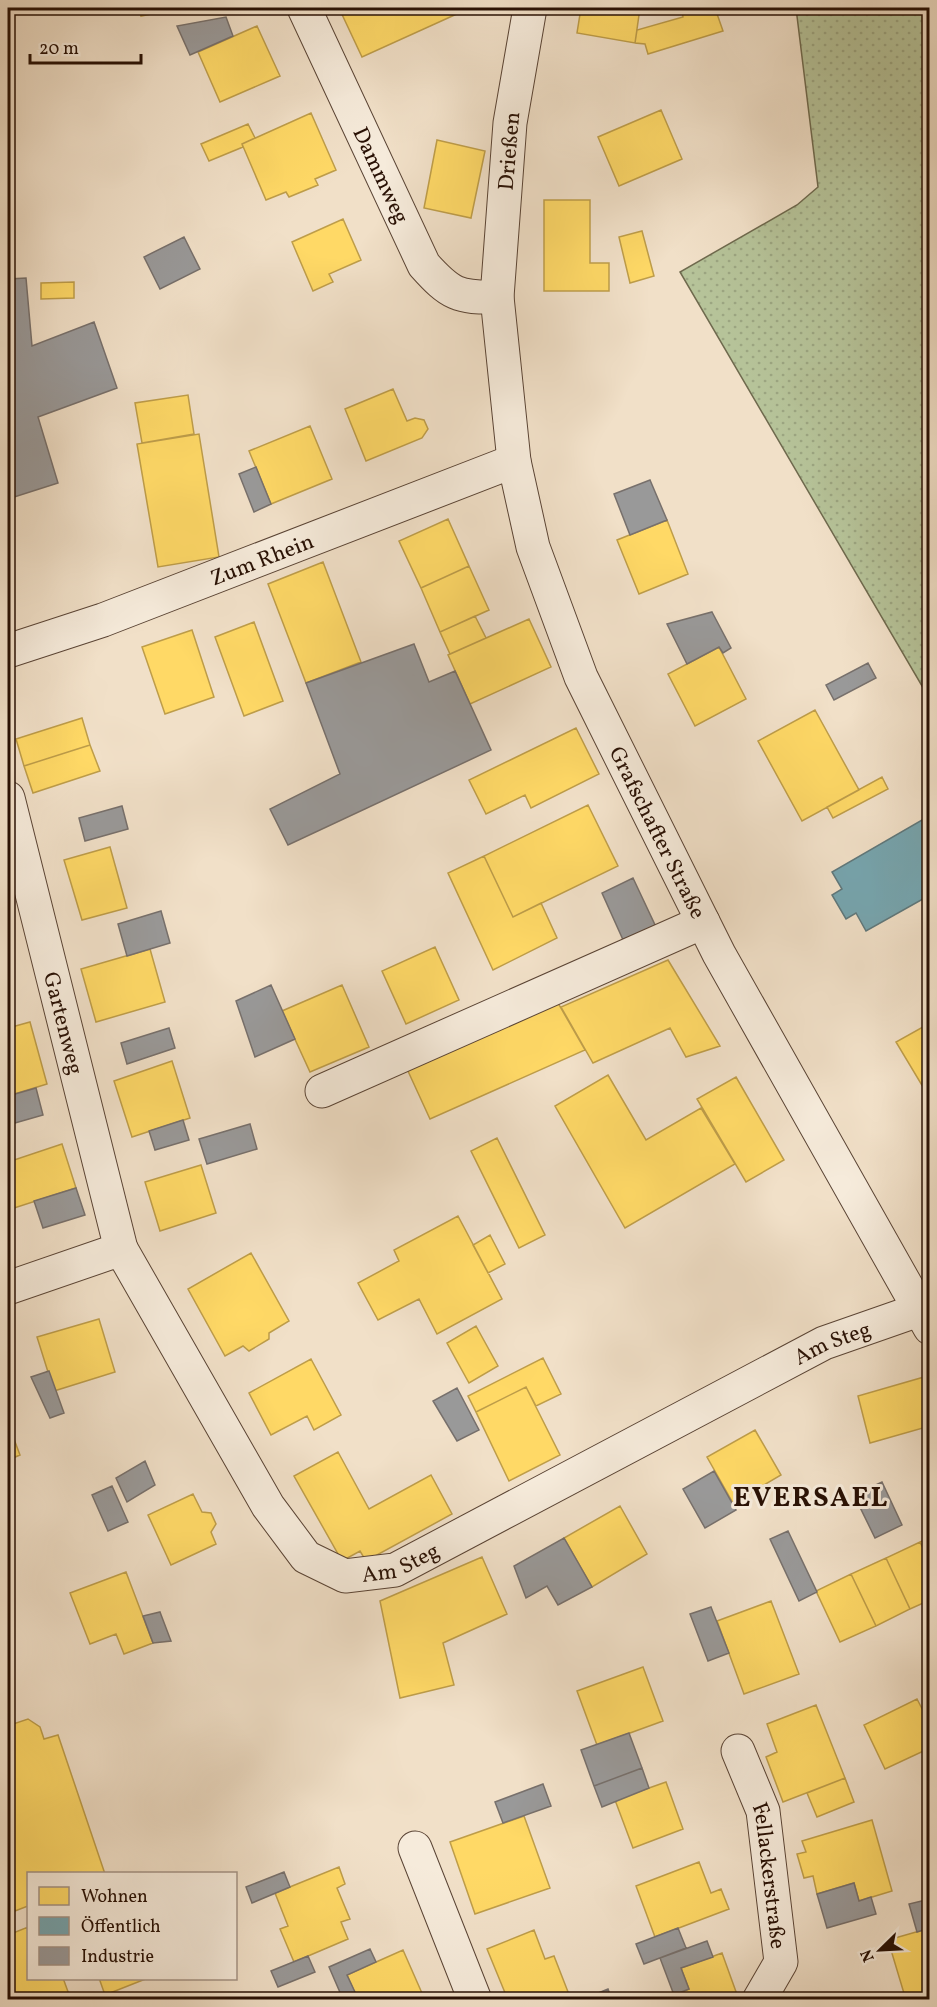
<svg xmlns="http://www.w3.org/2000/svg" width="937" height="2007" viewBox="0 0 937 2007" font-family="Vollkorn,serif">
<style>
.grass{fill:url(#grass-dots);stroke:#6f6a4e;stroke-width:1.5}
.homes{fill:#ffd966;stroke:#be9d49;stroke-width:1.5}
.public{fill:#76a5af;stroke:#5f787c;stroke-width:1.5}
.industry{fill:#999;stroke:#77706c;stroke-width:1.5}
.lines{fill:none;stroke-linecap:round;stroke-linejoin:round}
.minor-casing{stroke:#5a4435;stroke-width:35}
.minor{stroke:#f6ebdb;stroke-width:33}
.labels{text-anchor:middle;stroke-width:6;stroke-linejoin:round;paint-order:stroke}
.street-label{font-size:22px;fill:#281004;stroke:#f6ebdb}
.district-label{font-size:28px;font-weight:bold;letter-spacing:1.5px;fill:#281004;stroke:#f6ebdb}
</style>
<defs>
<pattern id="grass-dots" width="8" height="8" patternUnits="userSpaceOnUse" patternTransform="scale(1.5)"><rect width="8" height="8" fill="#b6c399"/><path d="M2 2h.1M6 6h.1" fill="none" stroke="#9ca682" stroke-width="1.8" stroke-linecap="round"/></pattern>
</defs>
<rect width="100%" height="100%" fill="#f1e0c8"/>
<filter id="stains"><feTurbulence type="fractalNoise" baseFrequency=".00333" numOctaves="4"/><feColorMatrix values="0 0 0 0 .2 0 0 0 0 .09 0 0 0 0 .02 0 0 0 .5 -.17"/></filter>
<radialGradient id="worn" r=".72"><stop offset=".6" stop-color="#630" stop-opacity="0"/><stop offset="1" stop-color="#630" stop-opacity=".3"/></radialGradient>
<!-- grass -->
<path class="grass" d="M796 8H929V698L680 272 797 205 818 187Z"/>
<!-- homes -->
<path class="homes" d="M139 8H181L141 16Z
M339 8H470L362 57Z
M581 8H640L635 43 577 33Z
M694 8H715L723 31 648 54 645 44 635 43 637 30 683 17 682 11Z
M257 26 280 76 220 102 198 52Z
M661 110 682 159 619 186 598 137Z
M311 113 336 170 315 179 318 185 289 197 286 192 266 200 242 144Z
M248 124 255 138 242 144 243 147 209 161 201 144Z
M437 140 485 151 471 218 424 208Z
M544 200H590V263H609V291H544Z
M343 219 361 260 329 274 333 282 313 291 292 242Z
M642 231 654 276 630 283 619 237Z
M74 282V298L41 299V283Z
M393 389 407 421 415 418 424 420 428 429 422 438 366 461 345 409Z
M188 395 194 434 142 443 135 403Z
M310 426 332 479 271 504 249 451Z
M199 434 219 557 158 567 137 444Z
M448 519 469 566 421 588 399 541Z
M667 520 688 574 639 594 617 540Z
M323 562 361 662 306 683 268 584Z
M469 566 489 610 440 632 421 588Z
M475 616 486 638 450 654 440 632Z
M529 619 551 667 470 704 448 655Z
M254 622 283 701 244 716 215 637Z
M192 630 214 697 165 714 142 647Z
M719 647 746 699 695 726 668 674Z
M815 710 859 790 802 821 758 741Z
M82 718 90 745 24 766 16 739Z
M576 728 599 774 531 808 525 795 486 814 469 780Z
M90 745 100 771 33 793 24 766Z
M882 777 888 789 833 818 827 807Z
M588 805 618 866 513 917 484 856Z
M110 847 127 908 82 920 64 860Z
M484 856 513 917 541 903 557 938 493 970 448 873Z
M435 947 459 1000 406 1024 382 971Z
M150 949 165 1002 96 1022 81 969Z
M668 960 720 1046 686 1057 670 1028 593 1063 561 1007Z
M342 985 369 1047 310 1072 282 1011Z
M558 1003 585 1050 430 1119 407 1069Z
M30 1022 47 1084 8 1096V1028Z
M930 1023V1090L926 1092 896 1042Z
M172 1061 190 1118 132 1137 114 1081Z
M608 1075 646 1140 701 1108 735 1164 625 1228 555 1106Z
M736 1077 784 1160 746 1182 697 1099Z
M497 1138 545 1235 519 1248 471 1151Z
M62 1144 76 1188 8 1210V1162Z
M201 1165 216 1213 160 1231 145 1182Z
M458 1216 502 1299 437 1334 419 1299 378 1320 358 1283 399 1261 394 1250Z
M490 1235 505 1264 488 1273 473 1245Z
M251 1253 289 1321 269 1333V1339L249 1351 243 1346 225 1356 188 1289Z
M99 1319 115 1372 54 1391 37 1337Z
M476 1326 498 1366 469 1383 447 1343Z
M543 1358 561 1394 536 1406 526 1387 476 1412 468 1396Z
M311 1359 341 1415 314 1430 307 1416 271 1435 249 1393Z
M924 1377 930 1396V1426L870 1443 858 1396Z
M526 1387 560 1455 509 1481 476 1412Z
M8 1423 20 1455 8 1460Z
M755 1430 781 1475 733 1503 707 1457Z
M338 1452 369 1509 431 1475 452 1514 366 1561 360 1551 342 1561 294 1476Z
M193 1494 202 1512 211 1513 216 1524 211 1532 216 1544 171 1565 148 1515Z
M620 1506 647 1554 592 1587 564 1538Z
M930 1537V1562L920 1542Z
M920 1542 930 1562V1600L910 1609 886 1558Z
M482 1557 507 1614 443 1643 454 1685 400 1698 380 1601Z
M886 1558 910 1609 876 1626 851 1574Z
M126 1572 153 1643 124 1654 116 1634 90 1644 70 1593Z
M851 1574 876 1626 840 1642 816 1591Z
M771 1601 799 1674 744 1694 717 1621Z
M643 1667 663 1721 597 1745 577 1691Z
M917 1699 930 1724V1748L885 1769 864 1725Z
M816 1705 845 1778 783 1802 766 1757 777 1752 767 1724Z
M28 1719 40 1727 44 1739 58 1735 105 1874H28V1906L15 1911 8 1890V1818L10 1817 8 1809V1758L11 1757 8 1729 10 1725Z
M845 1778 854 1802 817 1817 807 1793Z
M666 1782 683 1829 633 1848 615 1800Z
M524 1816 550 1888 475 1914 450 1842Z
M872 1820 892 1891 859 1901 854 1883 817 1894 813 1876 804 1878 797 1854 806 1852 802 1841Z
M699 1862 711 1893 721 1889 729 1909 655 1937 636 1886Z
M339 1867 345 1884 337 1888 350 1919 341 1922 348 1939 294 1962 280 1929 288 1926 275 1893Z
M28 1927V1978H63L71 2000H8V1935Z
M930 1928V2000H906L888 1940Z
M534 1930 545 1959 554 1956 570 1997 563 2000H508L487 1949Z
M403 1950 425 2000H358L347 1975Z
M722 1953 739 2000H676L674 1995 689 1989 681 1968Z
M99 1978H148L105 1995Z"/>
<!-- public -->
<path class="public" d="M922 820 930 834V895L866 931 856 913 846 919 832 895 842 889 832 872Z"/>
<!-- industry -->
<path class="industry" d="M226 17 233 36 190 55 177 26Z
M184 237 200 269 160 289 144 257Z
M26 278 32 346 94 322 117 388 38 417 58 483 8 499V385L14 383 8 367V279Z
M256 467 271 504 254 512 239 474Z
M650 480 667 520 630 535 614 494Z
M712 612 731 648 723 653 719 647 687 664 667 624Z
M414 644 429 682 455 671 491 750 288 845 270 809 340 774 306 683Z
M868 663 876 678 834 700 826 685Z
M122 806 128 829 85 841 79 818Z
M633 878 656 927 624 942 602 893Z
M161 911 170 943 127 956 118 924Z
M271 985 295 1039 255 1057 236 1001Z
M169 1028 175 1048 127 1064 121 1043Z
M36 1088 43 1115 8 1125V1096Z
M183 1120 189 1140 155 1150 149 1131Z
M250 1124 257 1149 207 1164 199 1139Z
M8 1138 14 1160 8 1162Z
M76 1188 85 1215 43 1228 34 1201Z
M49 1371 64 1413 50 1418 31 1377Z
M457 1388 479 1430 457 1441 433 1401Z
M145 1461 155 1485 127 1502 116 1478Z
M714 1471 736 1510 705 1528 683 1489Z
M882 1482 902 1525 875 1538 854 1495Z
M112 1486 128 1522 108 1531 92 1495Z
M788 1531 817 1592 799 1601 770 1539Z
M564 1538 592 1587 558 1605 547 1586 526 1598 514 1566Z
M711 1607 729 1653 708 1661 690 1614Z
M160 1612 171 1641 153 1643 143 1616Z
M629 1733 642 1768 594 1786 581 1750Z
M642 1768 649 1788 602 1807 594 1786Z
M543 1784 551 1806 503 1823 495 1802Z
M284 1872 290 1887 252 1903 246 1887Z
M854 1883 859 1901 871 1897 876 1914 827 1928 817 1894Z
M930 1899V1928L917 1932 909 1904Z
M678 1928 686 1948 644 1964 636 1944Z
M707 1941 713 1957 681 1968 689 1989 674 1995 660 1958Z
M370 1949 376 1962 347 1975 355 1992 342 1997 329 1967Z
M308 1956 315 1972 278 1987 271 1971Z
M608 1989 612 2000H581Z"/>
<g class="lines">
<!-- minor casing -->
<g class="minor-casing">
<g id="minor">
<path id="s1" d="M304 8 424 265C450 294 458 298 497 297"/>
<path id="s2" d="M530 8 510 123 497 297 514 461 533 547 581 677 719 954 930 1328"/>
<path id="s3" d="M8 651 103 620 514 461"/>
<path id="s4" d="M8 798 121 1249"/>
<path d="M322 1091 703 922"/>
<path id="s5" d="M8 1288 121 1249 268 1506 306 1557 345 1576 395 1570 824 1343 930 1306"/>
<path id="s6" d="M738 1751 763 1811 781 1962 759 2000"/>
<path d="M415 1848 475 2000"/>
</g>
</g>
<!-- minor -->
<use href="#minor" class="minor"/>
</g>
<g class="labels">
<!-- street labels -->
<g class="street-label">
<text transform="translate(508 151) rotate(-85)" y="8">Drießen</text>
<text dy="8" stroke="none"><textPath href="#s1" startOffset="184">Dammweg</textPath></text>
<text dy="8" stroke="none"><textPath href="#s3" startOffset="270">Zum Rhein</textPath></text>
<text dy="8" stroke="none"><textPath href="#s2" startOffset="856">Grafschafter Straße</textPath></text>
<text dy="8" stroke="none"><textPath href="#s4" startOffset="232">Gartenweg</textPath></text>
<text dy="8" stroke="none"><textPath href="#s5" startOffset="1066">Am Steg</textPath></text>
<text dy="8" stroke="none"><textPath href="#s5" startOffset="580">Am Steg</textPath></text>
<text dy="8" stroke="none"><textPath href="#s6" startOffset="130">Fellackerstraße</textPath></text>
</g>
<!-- district labels -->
<g class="district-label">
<text x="811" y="1506">EVERSAEL</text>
</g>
</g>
<!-- margin -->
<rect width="937" height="2007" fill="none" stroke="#f1e0c8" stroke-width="30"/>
<rect x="9" y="9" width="919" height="1989" fill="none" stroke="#281004" stroke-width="3"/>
<rect x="15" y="15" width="907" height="1977" fill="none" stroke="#281004" stroke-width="1.5"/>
<!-- legend -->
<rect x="27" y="1872" width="210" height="108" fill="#f6ebdb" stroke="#a49385" stroke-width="1.5"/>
<rect x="39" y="1887" width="30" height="18" fill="#ffd966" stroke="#a49385" stroke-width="1.5"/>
<text x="81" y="1902" font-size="18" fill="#281004">Wohnen</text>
<rect x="39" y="1917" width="30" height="18" fill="#76a5af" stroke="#a49385" stroke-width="1.5"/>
<text x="81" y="1932" font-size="18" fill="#281004">Öffentlich</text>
<rect x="39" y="1947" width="30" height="18" fill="#999999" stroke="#a49385" stroke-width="1.5"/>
<text x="81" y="1962" font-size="18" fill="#281004">Industrie</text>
<!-- north arrow -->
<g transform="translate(880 1950) rotate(246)" stroke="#f6ebdb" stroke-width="4.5" paint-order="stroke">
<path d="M0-4.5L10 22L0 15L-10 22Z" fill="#281004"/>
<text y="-9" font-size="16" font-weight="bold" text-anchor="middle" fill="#281004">N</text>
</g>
<!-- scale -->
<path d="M30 54v9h111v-9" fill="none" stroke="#281004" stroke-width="3"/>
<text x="39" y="54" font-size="18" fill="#281004" stroke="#f6ebdb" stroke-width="4.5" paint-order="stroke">20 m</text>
<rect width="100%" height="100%" filter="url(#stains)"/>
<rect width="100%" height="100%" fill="url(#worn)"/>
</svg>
